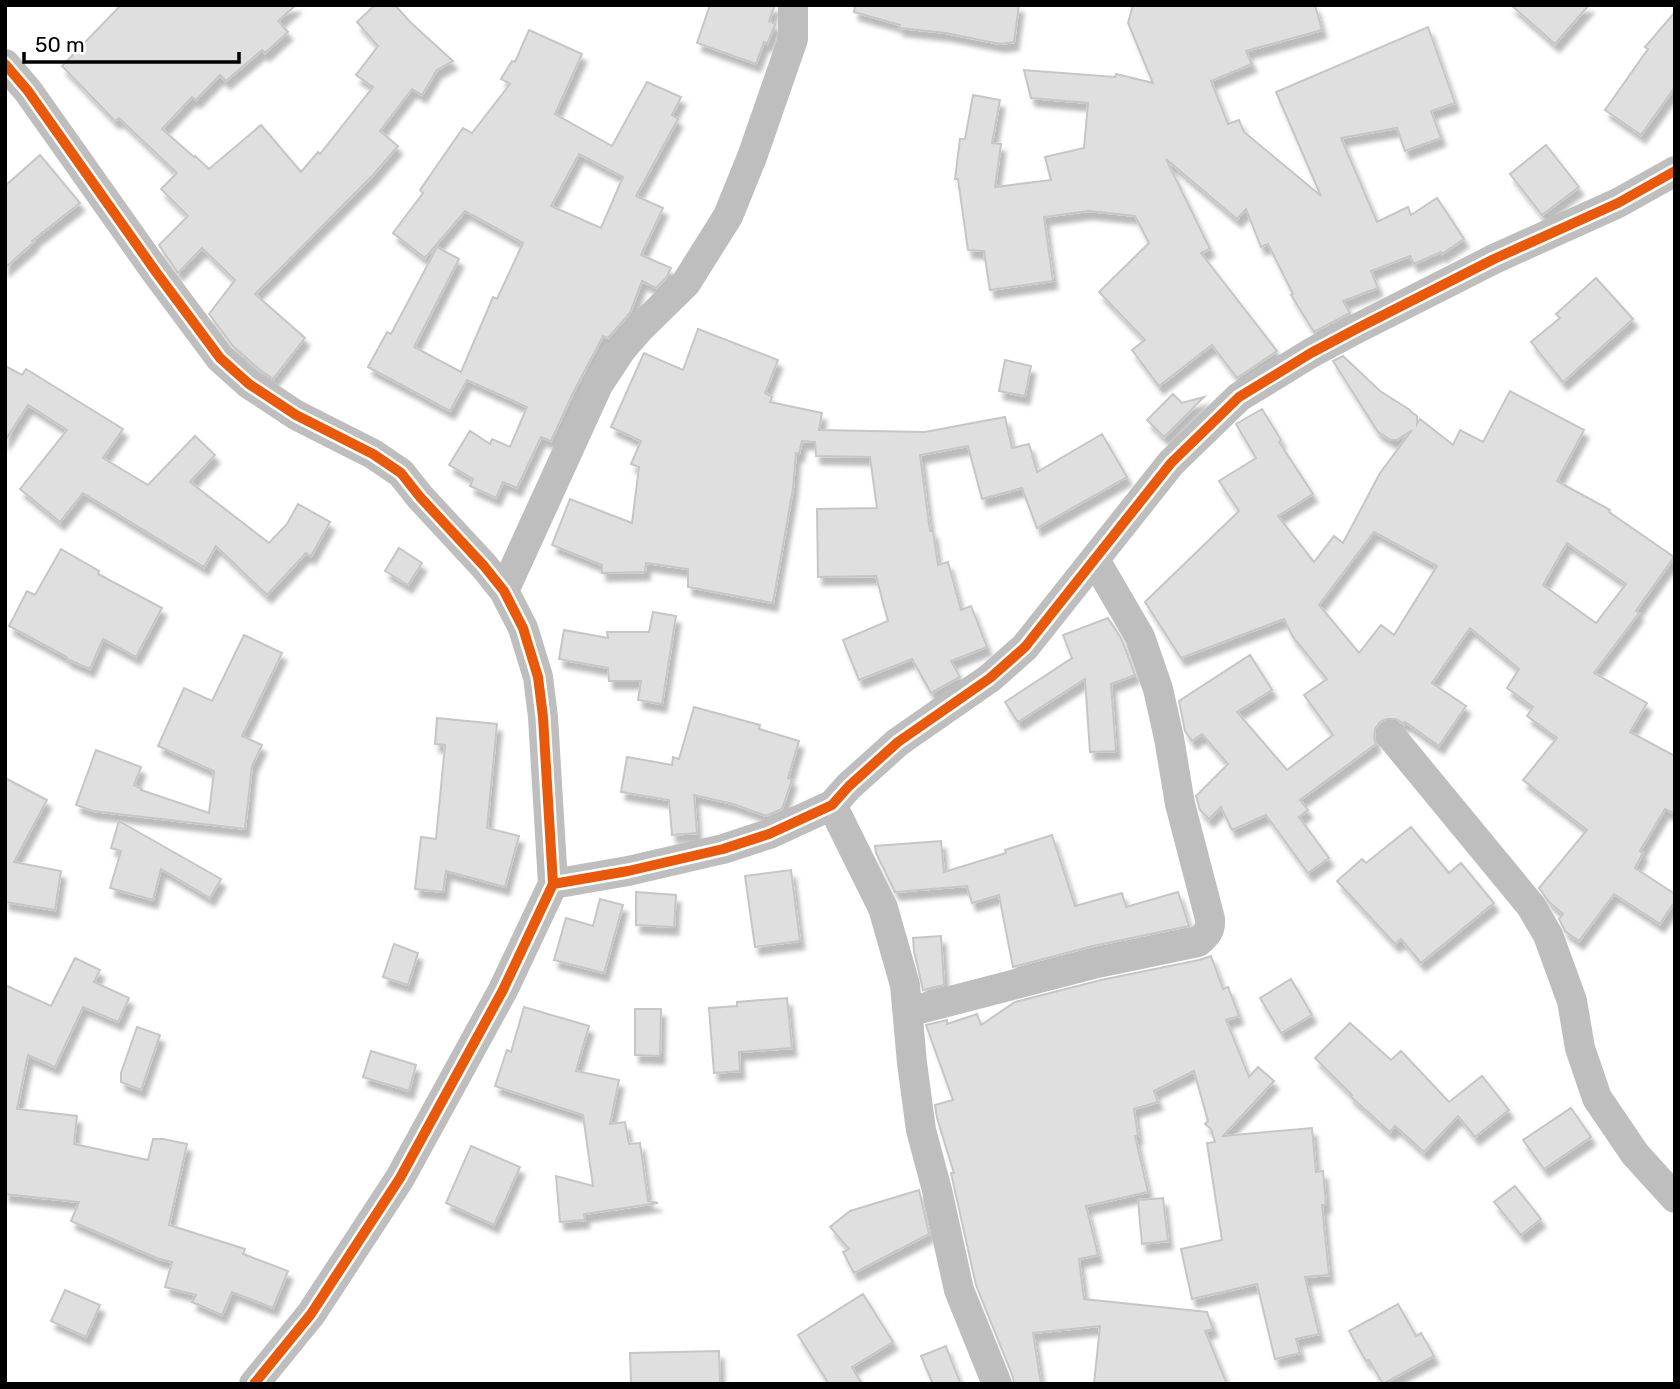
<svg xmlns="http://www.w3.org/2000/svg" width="1680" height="1389" viewBox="0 0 1680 1389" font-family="Rubik,sans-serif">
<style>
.building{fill:#dfdfdf;stroke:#c6c6c6;stroke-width:2;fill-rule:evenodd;filter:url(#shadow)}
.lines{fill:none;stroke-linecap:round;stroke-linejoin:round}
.street{stroke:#bebebe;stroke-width:30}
.cycleway-casing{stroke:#fff;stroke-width:15}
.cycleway{stroke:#e8590c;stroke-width:10}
</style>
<defs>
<filter id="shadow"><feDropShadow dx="4.5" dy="8" stdDeviation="2" flood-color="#0004"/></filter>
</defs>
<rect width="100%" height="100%" fill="#fff"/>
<!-- building -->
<path class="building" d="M121 5H296L278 21 288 32 265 53 262 50 226 81 220 75 196 100 192 97 162 129 194 157 195 156 209 169 261 125 301 172 318 152 320 154 373 87 356 75 378 46 357 22 375 5H395L410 22 453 61 437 70 422 95 412 89 380 131 398 146 373 175 255 294 305 338 273 379 260 370 233 346 209 314 235 280 202 248 178 273 159 245 188 216 161 189 177 173 119 118 115 121 62 66Z
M710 5H775L769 21 775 24V25L767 44 764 42 756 64 697 43Z
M855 5H1019L1014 42 1000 44 946 33 899 28 900 25 854 12Z
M1133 5H1315L1322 30 1246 51 1252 64 1211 81 1228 124 1239 120 1244 132 1321 196 1276 92 1428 27 1455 103 1431 111 1441 138 1405 151 1397 128 1341 138 1377 222 1408 207 1411 215 1437 198 1464 239 1442 254 1441 252 1414 264 1410 256 1371 271 1378 288 1343 301 1350 313 1314 332 1291 295 1293 294 1268 244 1261 247 1246 209 1237 219 1166 159 1210 249 1201 253 1277 351 1237 378 1212 345 1159 386 1132 350 1145 340 1099 292 1149 243 1135 216 1088 211 1044 217 1053 281 990 290 984 251 968 250 958 179H955L960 139H965L973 95 1000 100 992 143 1001 144 995 187 1051 180 1045 157 1084 148 1088 103 1031 98 1024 70 1115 77 1116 74 1153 83 1128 23Z
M1511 5H1589L1555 44Z
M1675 12V87L1641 135 1605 110 1648 49 1645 47Z
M529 30 582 54 555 114 612 146 647 82 681 97 672 115 678 119 636 196 663 208 641 255 671 268 666 278 656 288 642 281 630 313 608 338 603 336 573 393 551 441 541 437 517 488 503 482 496 498 470 486 473 479 449 465 470 431 490 444 492 439 510 447 527 407 467 380 450 411 368 367 387 332 391 334 437 247 459 259 414 347 461 372 493 297 497 299 523 243 465 211 425 258 393 233 423 193 420 190 463 128 472 133 510 84 501 79 512 61 515 62ZM579 154 623 177 601 228 551 206Z
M1546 145 1579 187 1542 215 1510 174Z
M40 155 80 203 32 241 34 242 5 268V186Z
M1596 278 1633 319 1563 382 1531 342 1560 318 1556 314Z
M698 329 778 360 765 393 772 397 770 402 822 413 819 430 925 432 1005 417 1012 448 1029 444 1037 472 1102 434 1127 477 1037 528 1022 488 982 499 968 446 920 455 930 531H933L938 565 948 562 961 610 971 606 987 647 951 661 960 677 931 693 912 659 859 680 843 640 888 621 876 576 818 577 817 509 877 508 870 457 816 456 815 442 802 441 799 454 796 453 793 488 773 603 688 587V569L646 563 645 572 602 573V565L552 545 570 499 632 523 639 467 631 464 641 441 611 427 644 353 683 370Z
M1343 356 1380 391 1410 410V411L1417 416V424L1420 419 1453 445 1460 430 1483 442 1510 391 1584 430 1557 481 1610 510 1609 512 1674 557 1636 611 1639 613 1594 673 1647 703 1630 732 1675 756V814L1665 809 1640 851 1643 853 1635 868 1675 894V901L1660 924 1614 894 1579 941 1565 931 1559 919 1563 914 1549 902 1539 888 1587 830 1523 780 1557 738 1527 716 1533 707 1507 688 1519 669 1470 628 1432 683 1466 706 1439 746 1405 722 1404 724 1396 719H1387L1380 722 1375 729 1374 738 1376 744 1300 800 1308 810 1299 817 1329 858 1308 873 1266 815 1232 830 1221 807 1209 819 1200 810 1196 796 1228 764 1202 734 1192 741 1185 731 1179 701 1250 655 1272 690 1237 712 1287 770 1333 735 1304 695 1327 679 1293 637 1284 619 1181 658 1145 602 1239 511 1219 481 1256 458 1236 424 1262 409 1281 440 1279 442 1313 494 1278 516 1314 562 1334 536 1343 543 1380 473 1412 430 1397 440H1391L1378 432 1333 361ZM1374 532 1437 566 1394 635 1381 625 1359 653 1319 605ZM1567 543 1626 584 1596 623 1543 585Z
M1005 360 1031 366 1025 396 999 391Z
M5 366 22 375 26 369 123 429 103 458 148 485 195 436 215 455 190 482 269 543 287 524 298 504 330 522 311 556 306 553 267 595 216 546 204 567 83 493 60 522 20 489 67 430 28 405 5 441Z
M1173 394 1182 403 1204 397 1164 437 1147 420Z
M399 548 422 563 408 585 385 571Z
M61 549 99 571 98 574 162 608 136 657 103 639 90 669 67 659V657L9 626 27 591 35 595Z
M653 612 676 616 662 704 638 700 641 681H609L608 668 559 659 564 630 608 638 607 632H649Z
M1108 618 1121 638 1135 675 1111 684 1116 751 1090 752 1085 679 1018 722 1005 702 1072 658 1063 635Z
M244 635 282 653 242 736 262 745 252 766 245 829 93 811 76 805 96 750 141 767 134 785 142 789 141 790 209 813 214 771 158 746 184 688 212 701Z
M694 707 760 725 759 729 799 741 788 778 792 780 782 809 766 816 733 804 694 795 697 833 672 835 669 800 621 792 627 757 672 765 673 757 679 759Z
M437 718 497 724 487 828 519 836 505 887 446 871 443 892 415 889 421 837 436 839 445 745 435 744Z
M5 778 47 800 14 862 61 871 55 910 5 902Z
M119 821 221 879 210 898 161 869 153 900 110 888 121 851 111 848Z
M1411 827 1449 873 1461 863 1494 903 1421 963 1401 939 1395 944 1337 881 1362 859 1366 863Z
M1052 835 1075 906 1122 893 1126 907 1178 892 1189 926 1093 946 1013 967 999 895 972 903 967 886 895 892 876 853 875 846 941 841 944 872 1006 853 1005 850Z
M791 870 800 941 755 947 745 876Z
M636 892 676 895 674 927 636 925Z
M600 899 623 905 604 973 554 960 566 918 593 926Z
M941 936 944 985 923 990 914 951 913 938Z
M394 944 418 953 408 985 383 977Z
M1211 956 1223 989 1228 987 1239 1016 1226 1020 1249 1077 1258 1067 1274 1081 1223 1136 1312 1128 1316 1172 1323 1171 1326 1205H1322L1329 1275 1305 1277 1319 1334 1296 1339 1300 1353 1275 1359 1257 1284 1192 1299 1181 1249 1222 1240 1207 1143 1215 1142 1211 1129 1205 1124 1208 1121 1194 1071 1154 1091 1158 1102 1134 1109 1138 1136H1135L1148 1192 1086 1206 1098 1255 1079 1259 1084 1299 1207 1312 1213 1329 1205 1331 1227 1384H1094L1100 1326 1033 1333 1041 1384H1014L1013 1377 976 1285 951 1173H954L937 1118 935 1105 953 1100 926 1025 947 1020V1024L977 1014 981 1025 1015 1002 1101 980 1199 960Z
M75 958 100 970 94 982 129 998 118 1022 83 1007 55 1067 28 1055 17 1109 77 1116 74 1144 148 1160 153 1139H163L187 1144 169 1225 245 1249 243 1254 288 1271 273 1308 232 1292 222 1315 192 1302 196 1295 165 1287 172 1262 159 1259 71 1221 79 1202 5 1194V985L51 1006Z
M1291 979 1312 1015 1281 1033 1260 998Z
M787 998 792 1048 739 1052 740 1071 714 1073 709 1008 737 1006V1002Z
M524 1007 589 1026 576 1071 619 1080 610 1124 625 1122 629 1144 640 1143 648 1201 658 1203 584 1214 585 1220 560 1222 556 1176 593 1186 583 1115 495 1086 507 1050 511 1052Z
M635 1009H661L660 1056 635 1055Z
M1350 1023 1391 1060 1401 1051 1449 1102 1482 1076 1509 1110 1475 1137 1458 1116 1424 1152 1395 1126 1390 1132 1350 1096 1352 1095 1315 1058Z
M137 1027 160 1035 141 1090 121 1082V1073Z
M371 1051 416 1065 409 1091 363 1077Z
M1571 1108 1591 1137 1544 1169 1523 1140Z
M471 1146 520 1167 494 1225 446 1203Z
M1515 1186 1541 1219 1521 1235 1494 1202Z
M919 1190 929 1234 854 1273 843 1252 849 1249 830 1227 850 1211Z
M1163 1198 1168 1241 1142 1244 1138 1200Z
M65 1290 100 1305 86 1337 51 1321Z
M863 1294 893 1342 852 1367 862 1384H829L798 1335Z
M1398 1304 1416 1336 1421 1333 1434 1356 1383 1384 1369 1360 1366 1361 1349 1331Z
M946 1346 952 1363 961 1384H933L921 1356Z
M719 1351 720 1384H631L630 1353Z"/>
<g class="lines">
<!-- street -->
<path class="street" d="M5 64 28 91 156 272 220 358 249 384 296 415 373 454 401 473 420 497 484 566 504 591 523 628 538 677 543 717 553 884 503 990 400 1178 311 1314 254 1384
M504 591 598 385 621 350 640 328 686 283 728 216 752 157 793 39V5
M1391 736 1531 906 1548 935 1572 1001 1580 1048 1597 1098 1635 1154 1675 1198
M832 805 883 908 905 985 912 1063 921 1130 937 1190 959 1290 997 1384
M553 884 628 871 723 849 769 834 832 805 849 786 898 742 990 678 1025 647 1171 463 1239 397 1311 353 1356 329 1494 259 1618 203 1675 171
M908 1012 1097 963 1198 942C1206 935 1211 931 1210 919L1180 804 1169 738 1158 689 1140 637 1095 560"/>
<!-- cycleway casing -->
<g class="cycleway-casing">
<path id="cycleway" d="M5 64 28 91 156 272 220 358 249 384 296 415 373 454 401 473 420 497 484 566 504 591 523 628 538 677 543 717 553 884 503 990 400 1178 311 1314 254 1384
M553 884 628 871 723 849 769 834 832 805 849 786 898 742 990 678 1025 647 1171 463 1239 397 1311 353 1356 329 1494 259 1618 203 1675 171"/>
</g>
<!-- cycleway -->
<use href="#cycleway" class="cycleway"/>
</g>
<!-- border -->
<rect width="1680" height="1389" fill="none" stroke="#000000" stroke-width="14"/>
<!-- scale -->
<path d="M24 52v10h215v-10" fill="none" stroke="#000000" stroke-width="3.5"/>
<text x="35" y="52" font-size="21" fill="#000000" stroke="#ffffff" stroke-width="5" paint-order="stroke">50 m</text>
</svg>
